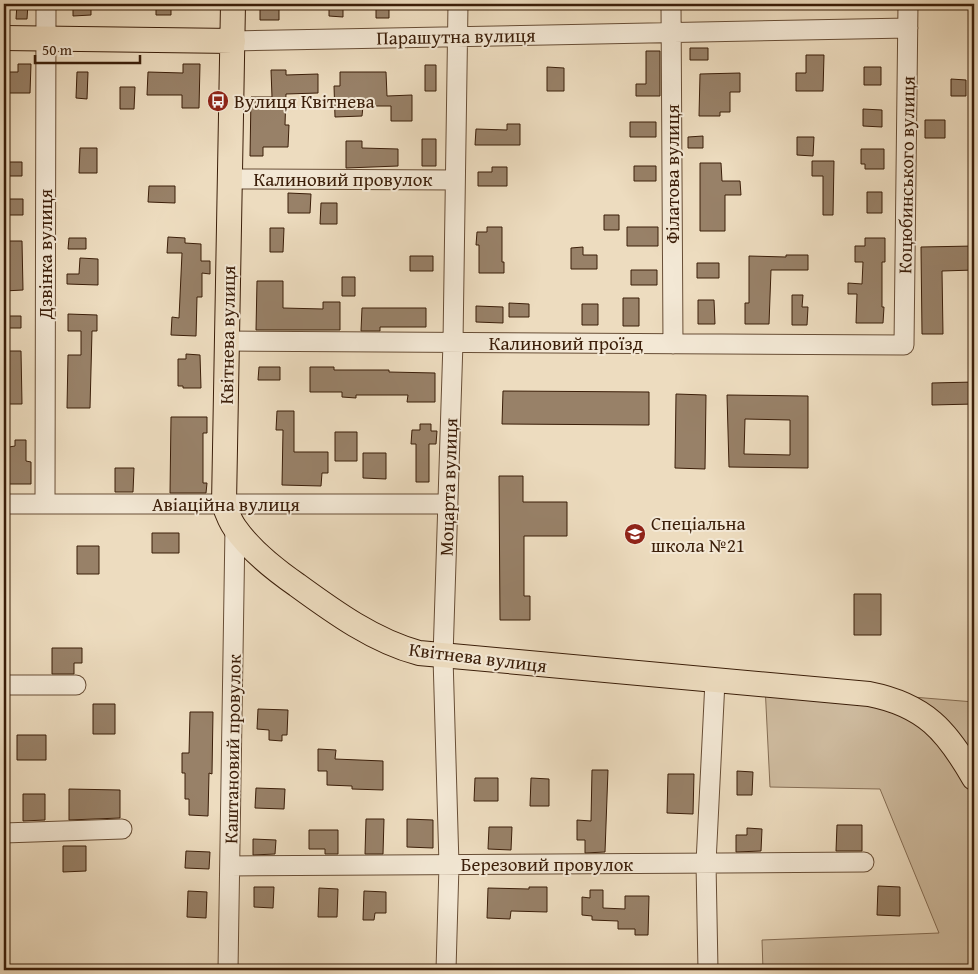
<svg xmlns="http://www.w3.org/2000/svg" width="978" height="974" viewBox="0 0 978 974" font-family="'Gentium Book Plus',serif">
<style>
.green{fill:#cfbca0;stroke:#856d54}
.building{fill:#988168;stroke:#3b1e09;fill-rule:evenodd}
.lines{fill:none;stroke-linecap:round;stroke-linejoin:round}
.minor-casing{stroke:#684e36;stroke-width:21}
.major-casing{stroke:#3b1e09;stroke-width:26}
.minor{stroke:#f3e8d5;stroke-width:19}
.major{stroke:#eddcbf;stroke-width:24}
.labels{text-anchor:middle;stroke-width:4;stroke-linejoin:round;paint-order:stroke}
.street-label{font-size:19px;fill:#3b1e09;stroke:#f3e8d5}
.poi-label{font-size:19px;fill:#3b1e09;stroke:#f3e8d5;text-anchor:start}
</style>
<rect width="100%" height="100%" fill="#eddcbf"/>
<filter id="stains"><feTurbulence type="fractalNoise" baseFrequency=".004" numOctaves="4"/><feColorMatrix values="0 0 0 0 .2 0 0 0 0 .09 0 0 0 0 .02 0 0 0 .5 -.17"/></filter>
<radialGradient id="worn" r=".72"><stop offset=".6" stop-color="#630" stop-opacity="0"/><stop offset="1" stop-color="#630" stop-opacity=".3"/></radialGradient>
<!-- green -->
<path class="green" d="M765 685 974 702V970H763L762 940 939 933 880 789 770 787Z"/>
<!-- building -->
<path class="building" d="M17 4H28L27 19H16Z
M73 4H91V15L73 16Z
M156 4H171V15H156Z
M329 4H343V17L329 16Z
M376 4H389V18H376Z
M260 7H279V20H260Z
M690 48H708V60H690Z
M646 51H660V96H636V84H646Z
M806 55H824L823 91H796V73H806Z
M18 64H31L30 93H4V72H18Z
M183 64H200L199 108H182V95H147L148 72 183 73Z
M425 65H436V91H425Z
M547 67 564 68V91H547Z
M864 67H881V85H864Z
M271 70H286V75L318 74V93L286 94 285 125H289L288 147H263V156H250L251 97H272Z
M77 72H88L87 99 76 98Z
M340 72H386L387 96 412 95V121H391V106H363L362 116 335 117 334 86H340Z
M740 73V92H730V112H720V116H699L700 74Z
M951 79 966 80V96H951Z
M120 87H135L134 109H120Z
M863 109 882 110V127L863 126Z
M925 120H945V138H925Z
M630 122H656V137H630Z
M507 124H520V145H475L476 129 507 130Z
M703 136V148H688V137Z
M797 137H814L813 156 797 155Z
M422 139H436V166H422Z
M346 141H362V148L398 149V166L346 168Z
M80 148H97V173H79Z
M861 149H884V169H865V164H861Z
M812 161H834L833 215H823V176H812Z
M4 162H22V176H4Z
M700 163H721L722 181H740L741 195H725V231H700Z
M634 166H656V181H634Z
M492 167H507V186H478V172H492Z
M149 186H175V203L148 202Z
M867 192H882V213H867Z
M288 193 311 194 310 213H288Z
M4 199H23V215H4Z
M321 203H337V224H320Z
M604 215H619V230H604Z
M487 227H502V262H504V273H479V245H476L477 232H487Z
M627 227H658V246H627Z
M270 228H284L283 252H270Z
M168 237 185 238V243L201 244V261H210V274L202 273V297H197L196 336 171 335 172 317 179 318 182 253H167Z
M69 238H86V249H68Z
M865 238H885V262H882V307H884L883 323H856L857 294H848V283L862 284 863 262H855V246H865Z
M4 241H22L23 290 4 291Z
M974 246V270L942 271 943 334H922L921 247Z
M583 247V255H597V269H571V248Z
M786 255H808V270H771L769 324H745V303H749V256L786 257Z
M410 256H433V271H410Z
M80 258 98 259V285L67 284V274H79Z
M697 263H719V278H697Z
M631 270H657V285H631Z
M342 277H355V296H342Z
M257 281H283V308L323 309V302H340V330H256Z
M792 295H803L802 307H808L807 325H792Z
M623 298H639V326H623Z
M698 300H714L715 324H698Z
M509 303 529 304V317H509Z
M582 304H598V325H582Z
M476 306 503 307V323L476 322Z
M362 308H426V327H380V331H361Z
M68 314 97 315V331H92L90 408H67L68 355H81V331H68Z
M4 316H21V328H4Z
M4 351H21L22 404H4Z
M186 354 200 355 201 388H183V386H178V359H186Z
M259 367H280V380H258Z
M310 367H334V370H389V372L435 373V402H407L408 395H356V398L342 397V392H310Z
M974 382V404L932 405V383Z
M503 391 649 392V425L502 424Z
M676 394 706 395 705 469 675 468Z
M727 395 808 396V468L729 467ZM745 419 790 420V455L744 454Z
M277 411H294V452H328V473H322L321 486 282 485 283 430H276Z
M171 417H207V433H203V483H207L206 493H170Z
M420 424H431V431H437L436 444H429V482H416V444H411L412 430H420Z
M335 432H357V461H335Z
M15 440H26V461L31 462V484H9V447L15 446Z
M363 453H386V479L363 478Z
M115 468H134L133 492H115Z
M499 476H523V502H567V536H524V596H530V620H500Z
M152 533H179V553H152Z
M77 546H99V574H77Z
M854 594H881V635H854Z
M52 648H82V663H74V674H52Z
M93 704H115V734H93Z
M258 709 288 710 287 735H282V741L269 740V730L257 729Z
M190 712H213L212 774 209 773 208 816 189 815V799H185V773H182V753H189Z
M17 735H46V760H17Z
M318 749 336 750 335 759 383 761V790L352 789V786L327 785V771H318Z
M592 770H608L605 852 585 853V840H577V820L591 821Z
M737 771 753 772 752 795H737Z
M668 774H694L693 814 667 813Z
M475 778H498V801H474Z
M531 778 549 779V806H530Z
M256 788 285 789 284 809 255 808Z
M69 789 120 790V818L69 820Z
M23 794H45V820L23 821Z
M366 819H384L383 854H365Z
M407 819 433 820V848L407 847Z
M837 825H862V851H836Z
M489 827H512L511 850 488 849Z
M747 828 762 829 761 851 736 852V835H747Z
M309 830H338V854H325V849H309Z
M253 839 276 840 275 854 253 855Z
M63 846H86V871L63 872Z
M186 851 210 852 209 869 185 868Z
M878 886 900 887V916L877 915Z
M254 887H274L273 908 254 907Z
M529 887H547V912L511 911 510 919 487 918 488 888 529 889Z
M319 888 338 889 337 917H318Z
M590 890H603V908L625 909V896H649L648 935H635V929H618V921L592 920V916L582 915V897L590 898Z
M188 891 207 892 206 918 187 917Z
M364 891 386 892V913H375L374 920H363Z"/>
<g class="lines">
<!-- minor casing -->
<g class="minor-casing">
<path id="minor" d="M671 4 673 344
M233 41 908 28
M230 179 455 180
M227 341 904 345 908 4
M4 504H448
M45 504 46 4
M4 685H76
M4 833 122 829
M230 866 864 862
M228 970 235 528
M446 970 449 865 443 657 453 342 458 4
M708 970 706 863 715 681"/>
</g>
<!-- major casing -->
<g class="major-casing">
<path id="major" d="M233 4 224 504C227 513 230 521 235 528 251 551 274 569 297 585 334 612 374 641 419 653L869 694C925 705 947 731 974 778
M4 38 233 41"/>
</g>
<!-- minor -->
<use href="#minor" class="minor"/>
<!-- major -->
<use href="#major" class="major"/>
</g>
<!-- icons -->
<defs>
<g id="bus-disc" transform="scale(1.125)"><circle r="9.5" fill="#8f2418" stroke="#f3e8d5"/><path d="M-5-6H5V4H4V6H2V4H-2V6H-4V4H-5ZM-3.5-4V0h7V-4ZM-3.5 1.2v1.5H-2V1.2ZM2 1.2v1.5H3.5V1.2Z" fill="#fff"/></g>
<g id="school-disc" transform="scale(1.125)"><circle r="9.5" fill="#8f2418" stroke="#f3e8d5"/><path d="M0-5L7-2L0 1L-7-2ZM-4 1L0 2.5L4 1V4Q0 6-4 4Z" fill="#fff"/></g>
</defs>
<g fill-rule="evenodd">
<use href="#bus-disc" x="218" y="101"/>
<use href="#school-disc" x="635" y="534"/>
</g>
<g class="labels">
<!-- street labels -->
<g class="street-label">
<text transform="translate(456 36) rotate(-1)" y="7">Парашутна вулиця</text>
<text transform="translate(672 174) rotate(-90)" y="7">Філатова вулиця</text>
<text transform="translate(906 175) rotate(-89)" y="7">Коцюбинського вулиця</text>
<text x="343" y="186">Калиновий провулок</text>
<text transform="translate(45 254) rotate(-90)" y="7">Дзвінка вулиця</text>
<text transform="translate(227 335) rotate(-89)" y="7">Квітнева вулиця</text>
<text x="566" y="350">Калиновий проїзд</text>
<text transform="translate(448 487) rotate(-88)" y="7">Моцарта вулиця</text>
<text x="226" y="511">Авіаційна вулиця</text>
<text transform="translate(478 657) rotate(7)" y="7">Квітнева вулиця</text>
<text transform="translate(232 749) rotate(-89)" y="7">Каштановий провулок</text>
<text x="547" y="871">Березовий провулок</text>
</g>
<!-- poi labels -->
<g class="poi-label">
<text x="234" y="108">Вулиця Квітнева</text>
<text x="651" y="530">Спеціальна<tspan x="651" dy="22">школа №21</tspan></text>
</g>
</g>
<!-- margin -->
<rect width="978" height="974" fill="none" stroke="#eddcbf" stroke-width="20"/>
<rect x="5" y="5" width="968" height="964" fill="none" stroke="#3b1e09" stroke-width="2.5"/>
<rect x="10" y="10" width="958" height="954" fill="none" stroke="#3b1e09"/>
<!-- scale -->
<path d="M35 55v8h105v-8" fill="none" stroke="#3b1e09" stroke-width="2.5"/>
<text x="42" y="55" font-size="15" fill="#3b1e09" stroke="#f3e8d5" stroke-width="4" paint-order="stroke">50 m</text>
<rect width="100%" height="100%" filter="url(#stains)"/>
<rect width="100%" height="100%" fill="url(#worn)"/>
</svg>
